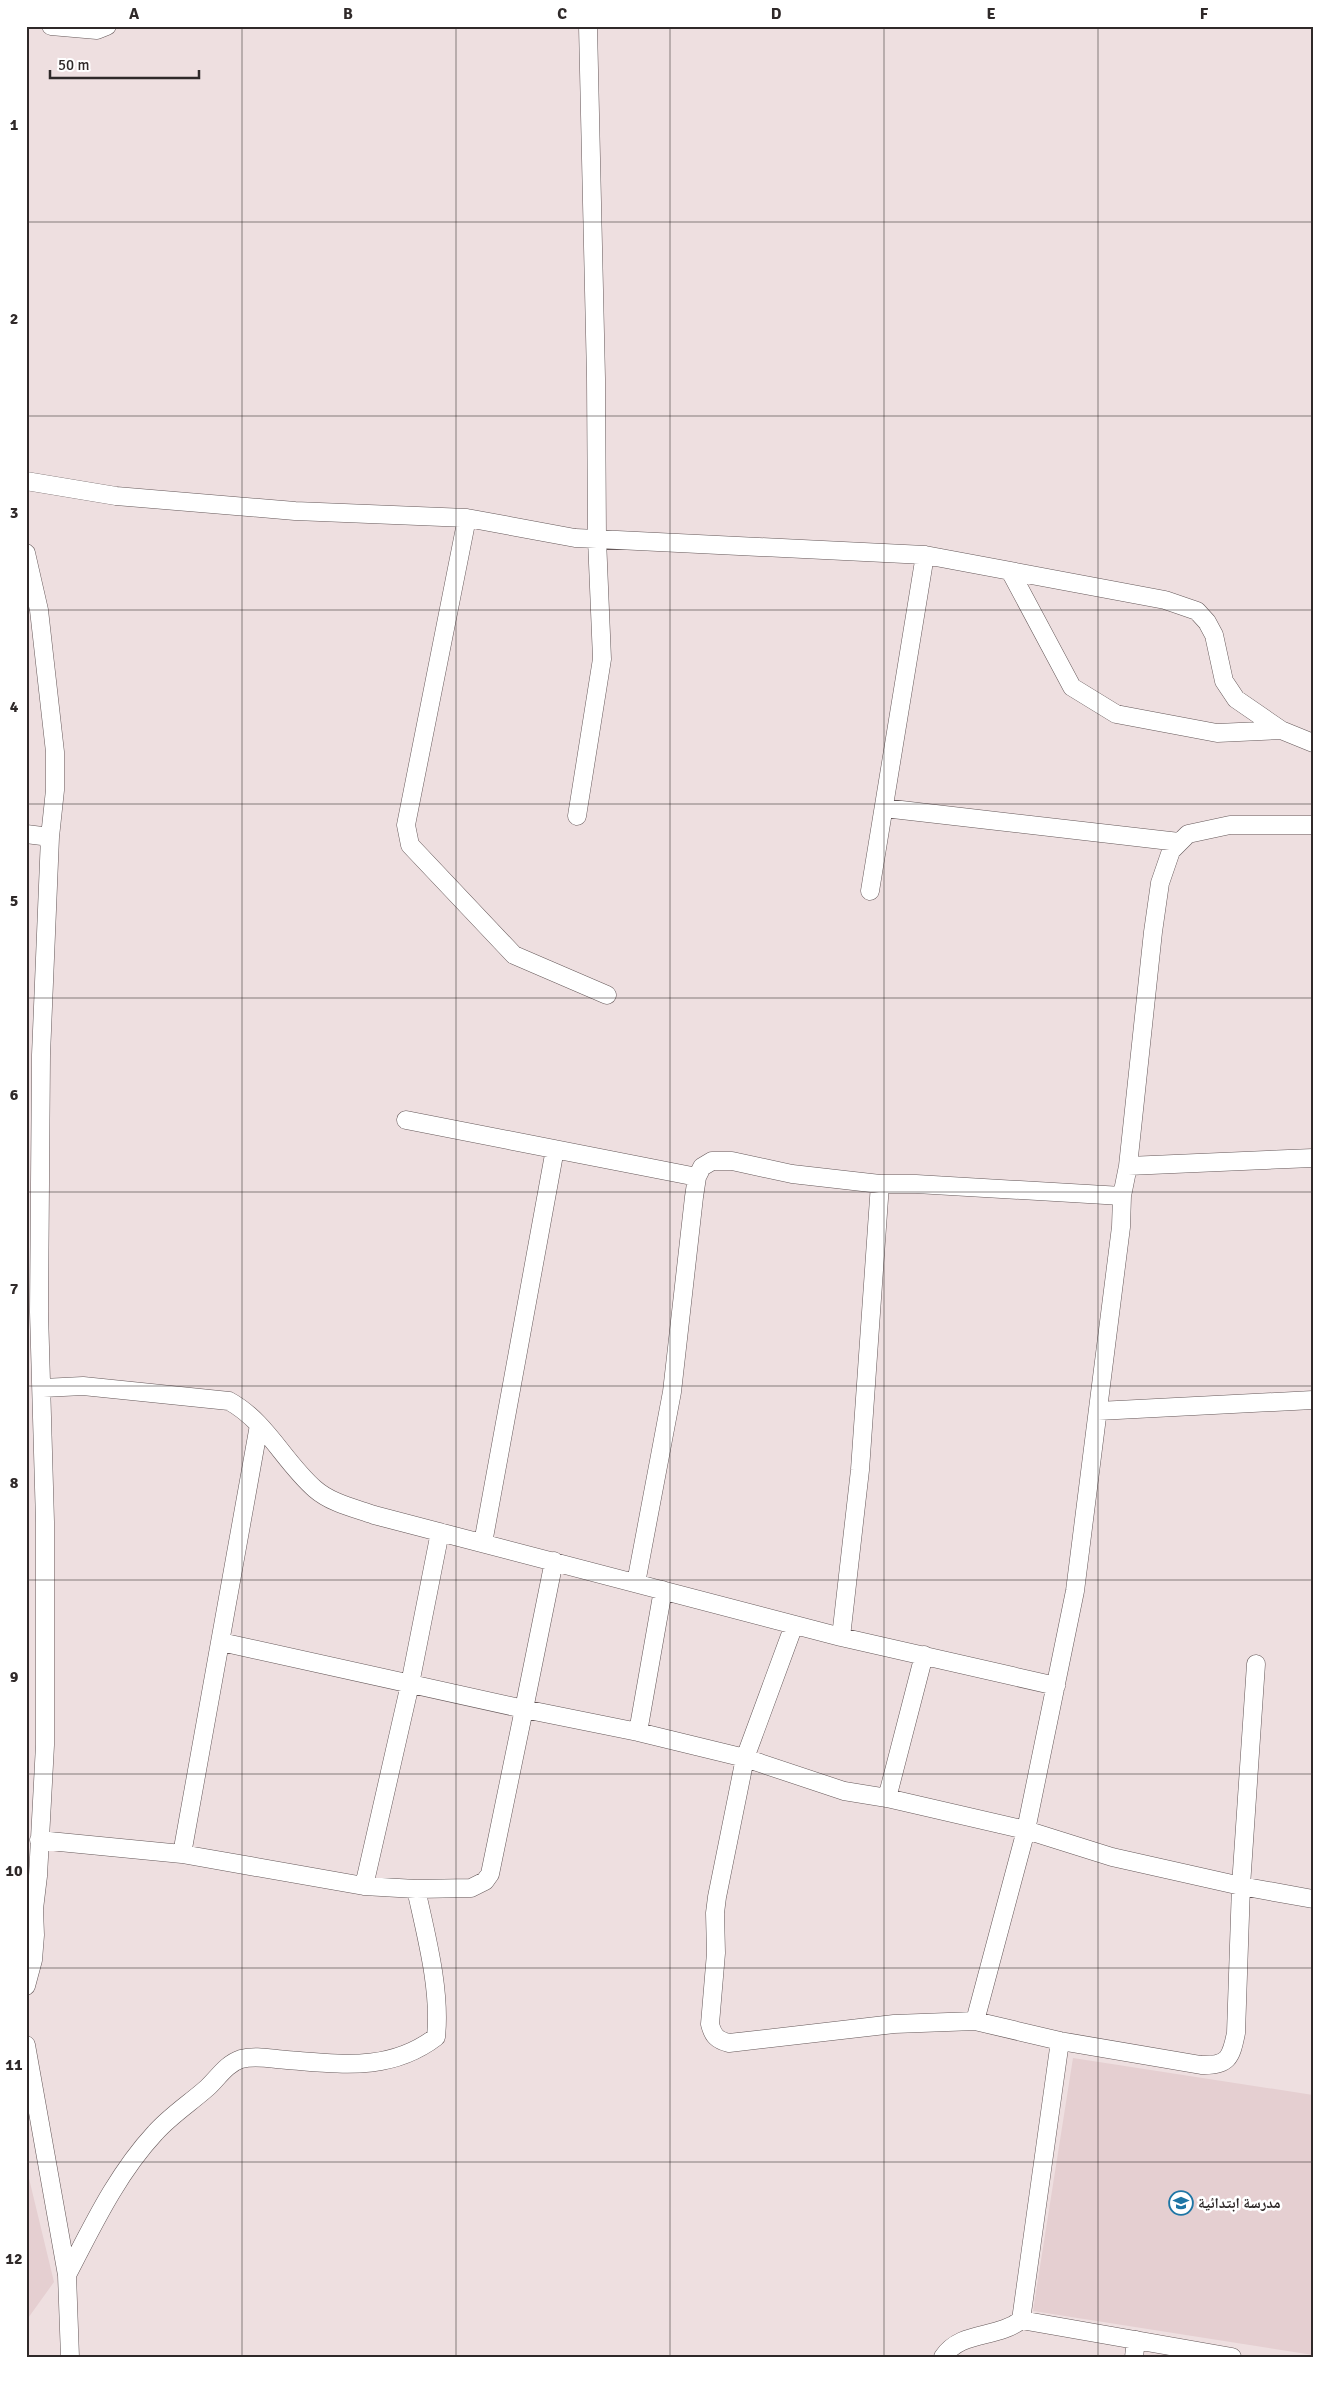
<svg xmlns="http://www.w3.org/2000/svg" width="1339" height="2383" viewBox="0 0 1339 2383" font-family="Signika,'Noto Naskh Arabic',sans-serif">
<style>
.built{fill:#e5cfd1}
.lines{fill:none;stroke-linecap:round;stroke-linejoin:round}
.street-casing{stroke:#655859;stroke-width:19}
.street{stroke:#fff;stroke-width:18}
.grid{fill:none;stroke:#2f2929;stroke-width:1;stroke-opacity:0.55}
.labels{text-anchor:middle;stroke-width:5;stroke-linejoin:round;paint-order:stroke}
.poi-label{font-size:15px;font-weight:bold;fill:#2f2929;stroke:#fff;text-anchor:start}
.neatline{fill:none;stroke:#2f2929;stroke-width:2}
.grid-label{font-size:16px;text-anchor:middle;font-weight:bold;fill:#2f2929}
</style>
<rect width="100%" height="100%" fill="#eedfe0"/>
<!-- built -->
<path class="built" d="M1073 2058 1313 2095V2355L1033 2311Z
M26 2166 54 2282 26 2321Z"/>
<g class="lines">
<!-- street casing -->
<g class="street-casing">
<path id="street" d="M51 26 97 30 107 26
M26 481 116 496 295 511 467 518 575 538 597 539 596 378 588 26
M467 518 406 825 410 845 514 955 607 995
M26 553 39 610 55 752V790L50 837 41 1055 39 1312 45 1522V1745L38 1876 34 1909 35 1935 33 1960 26 1986
M1010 571 1072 687 1116 714 1217 733 1281 730
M884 808 1179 842
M577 816 602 659 597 539 925 555 1165 600 1197 611 1207 622 1214 635 1224 681 1236 699 1281 730 1313 743
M26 834 50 837
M870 891 925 555
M406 1120 697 1177
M1128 1166 1313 1158
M43 1388 83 1386 229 1401C266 1421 284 1462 315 1489 331 1503 354 1508 374 1515L841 1637 1056 1686
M1098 1411 1313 1400
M483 1543 555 1149
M554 1561 524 1709 638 1732 745 1758 844 1791 887 1798 1026 1830 1112 1857 1241 1886 1313 1899
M636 1583 672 1392 694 1197 697 1177 702 1167 712 1161H732L792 1174 880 1184H916L1122 1196
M794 1625 745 1758 717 1897 715 1913 716 1953 710 2024C713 2036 717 2040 729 2043L894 2024 975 2021 1060 2041 1201 2065C1228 2066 1231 2058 1236 2033L1241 1886 1256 1664
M841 1637 860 1470 880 1184
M638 1732 663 1590
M887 1798 924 1655
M39 1840 182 1854 364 1886 416 1889 471 1888 485 1881 490 1874 524 1709 221 1642
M182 1854 259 1425
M364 1886 410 1684 440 1532
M975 2021 1026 1830 1075 1591 1121 1227 1122 1196 1128 1166 1153 932 1160 883 1171 851 1188 834 1230 825H1313
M26 2045 67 2275 70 2357
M67 2275C93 2225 117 2174 155 2133 170 2116 190 2103 207 2088 218 2078 226 2064 241 2059 256 2055 272 2059 287 2060 341 2064 390 2072 436 2037 441 1990 426 1935 416 1889
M1021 2320 1232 2357
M943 2357C961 2330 997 2339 1021 2320L1060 2041
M1134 2357 1136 2340"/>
</g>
<!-- street -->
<use href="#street" class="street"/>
</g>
<!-- grid -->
<path class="grid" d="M242 26V2357M456 26V2357M670 26V2357M884 26V2357M1098 26V2357M26 222H1313M26 416H1313M26 610H1313M26 804H1313M26 998H1313M26 1192H1313M26 1386H1313M26 1580H1313M26 1774H1313M26 1968H1313M26 2162H1313"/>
<!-- icons -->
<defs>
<g id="school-ring" transform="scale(1.25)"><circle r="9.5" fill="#fff" stroke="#1e76a5" stroke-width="1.5"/><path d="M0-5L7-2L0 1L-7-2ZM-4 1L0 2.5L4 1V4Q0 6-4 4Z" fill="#1e76a5"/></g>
</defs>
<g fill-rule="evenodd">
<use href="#school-ring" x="1181" y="2203"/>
</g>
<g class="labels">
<!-- poi labels -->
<g class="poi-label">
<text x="1198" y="2208">مدرسة ابتدائية</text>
</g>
</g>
<!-- border -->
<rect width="1339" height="2383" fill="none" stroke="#ffffff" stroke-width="55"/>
<!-- scale -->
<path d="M50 70v8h149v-8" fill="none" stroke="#2f2929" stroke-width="2.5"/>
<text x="58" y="70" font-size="15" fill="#2f2929" stroke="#ffffff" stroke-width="4" paint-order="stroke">50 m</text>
<rect x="28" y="28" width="1284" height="2328" class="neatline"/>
<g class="grid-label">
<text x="134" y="19">A</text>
<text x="348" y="19">B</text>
<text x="562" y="19">C</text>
<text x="776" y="19">D</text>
<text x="991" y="19">E</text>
<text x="1204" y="19">F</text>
<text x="14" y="130">1</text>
<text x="14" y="324">2</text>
<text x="14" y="518">3</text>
<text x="14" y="712">4</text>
<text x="14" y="906">5</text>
<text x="14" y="1100">6</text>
<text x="14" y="1294">7</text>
<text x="14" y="1488">8</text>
<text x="14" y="1682">9</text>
<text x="14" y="1876">10</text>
<text x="14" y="2070">11</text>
<text x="14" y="2264">12</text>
</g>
</svg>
